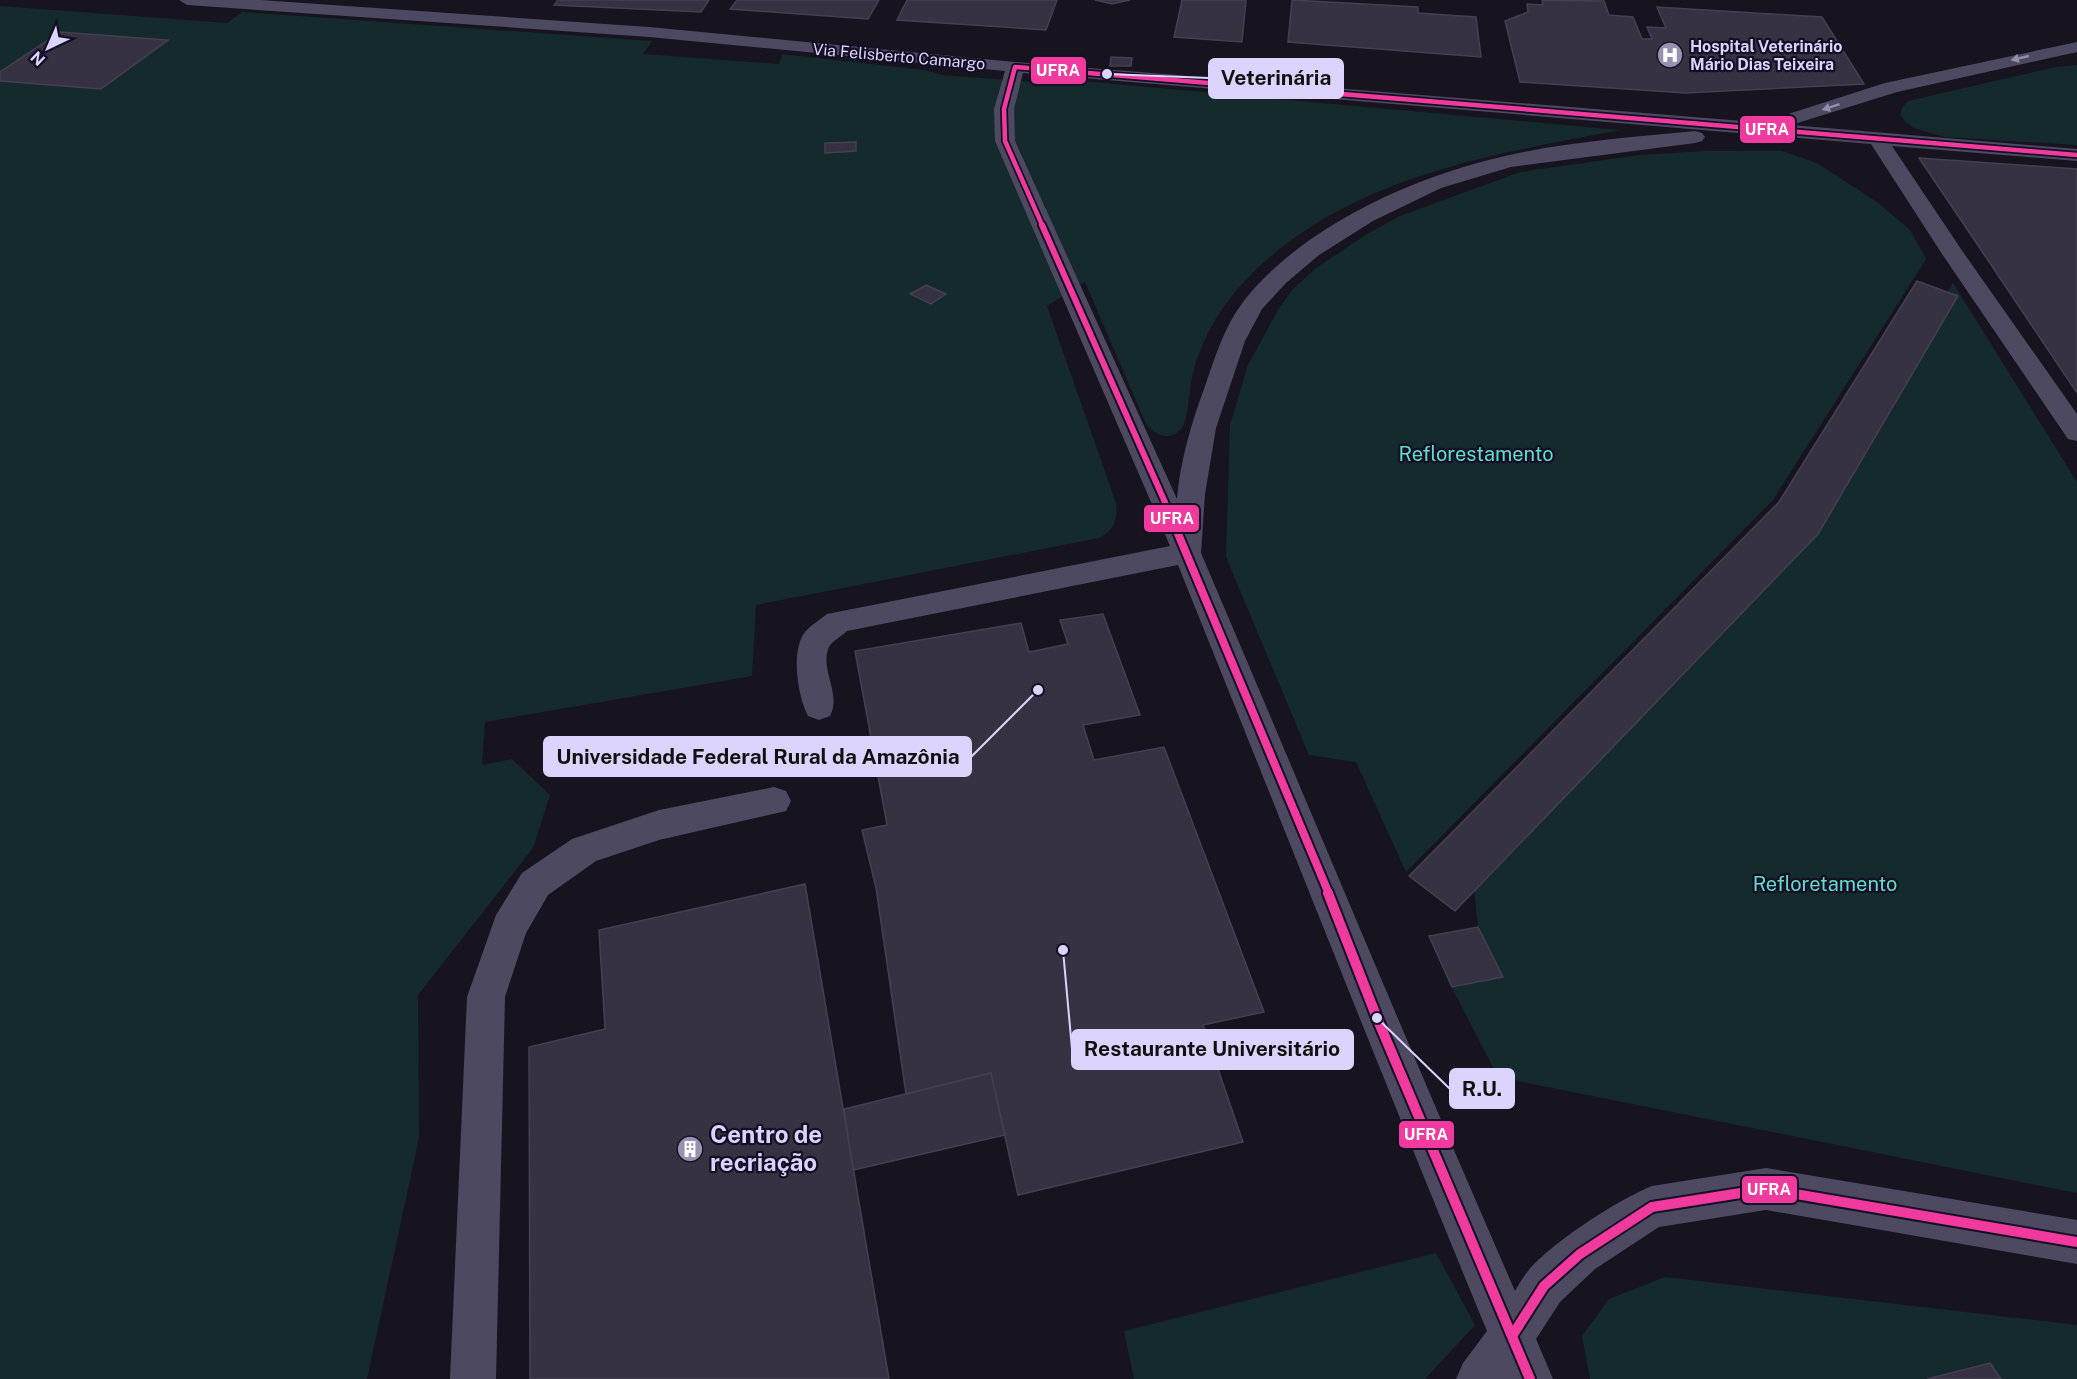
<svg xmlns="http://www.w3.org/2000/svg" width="2077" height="1379" viewBox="0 0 2077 1379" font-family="'Public Sans',sans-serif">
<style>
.green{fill:#142a2d}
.building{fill:#363242;stroke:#453f53;stroke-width:1.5}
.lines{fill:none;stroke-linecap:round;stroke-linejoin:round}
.lane{fill:#4d4961;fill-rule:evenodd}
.bus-1-far3-casing{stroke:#150f25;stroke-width:8}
.bus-1-far2-casing{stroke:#150f25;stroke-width:10}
.bus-1-far1-casing{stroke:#150f25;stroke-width:12}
.bus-1-casing{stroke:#150f25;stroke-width:14}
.bus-1-far3{stroke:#f13a9d;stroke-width:4.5}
.bus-1-far2{stroke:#f13a9d;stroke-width:6}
.bus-1-far1{stroke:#f13a9d;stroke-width:8}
.bus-1{stroke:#f13a9d;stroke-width:10}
.oneway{fill:#958eb0}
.labels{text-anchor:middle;stroke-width:4.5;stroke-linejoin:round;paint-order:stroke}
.far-poi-label{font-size:16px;font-weight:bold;fill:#ddd4fe;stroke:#150f25;text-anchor:start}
.far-street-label{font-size:16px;fill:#ddd4fe;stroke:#150f25}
.park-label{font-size:20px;fill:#61ddca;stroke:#150f25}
.near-poi-label{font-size:24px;font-weight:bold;fill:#ddd4fe;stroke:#150f25;text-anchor:start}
.leader{fill:none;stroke:#ddd4fe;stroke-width:2}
.callout-dot{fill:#ddd4fe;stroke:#150f25;stroke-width:2}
.callout{fill:#ddd4fe;stroke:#ddd4fe;stroke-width:2}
.callout-label{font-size:21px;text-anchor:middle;font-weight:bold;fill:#111}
.line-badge{stroke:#150f25;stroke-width:2}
.badge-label{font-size:16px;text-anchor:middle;font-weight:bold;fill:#fff}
</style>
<rect width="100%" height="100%" fill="#171420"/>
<!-- green -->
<path class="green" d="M0 6 227 23 242 12 652 41 643 54 779 64 782 54 925 70 942 75 1049 83 1070 80 1620 130C1488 155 1340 179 1244 282 1217 312 1202 338 1192 377 1189 390 1189 419 1181 429 1170 442 1155 435 1146 424L1085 282 1047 306 1116 503C1118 520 1114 530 1099 538L756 605 752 676 485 722 482 765 512 759 550 795 533 848 418 995 419 1138 367 1379H0Z
M2077 65V145L1945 137 1916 129 1905 122 1900 114 1902 108 1908 101 2056 67Z
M1707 151H1782L1817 163 1877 202 1910 230 1926 259 1773 500 1406 872 1356 762 1309 755 1226 557 1230 425 1248 365 1278 310 1292 290 1315 269 1367 234 1400 216 1520 172 1639 155Z
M1953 283 2077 482V1193L1498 1077 1452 988 1502 976 1478 927 1474 887 1817 521Z
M1436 1253 1475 1325 1425 1379H1134L1124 1331Z
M1665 1277 2077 1325V1379H1590L1582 1336 1609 1299Z"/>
<!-- building -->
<path class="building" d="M558 0H709L701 12 554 5Z
M737 0H879L868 19 730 9Z
M907 0H1057L1046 30 897 20Z
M1095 0H1130L1112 4Z
M1182 0H1246L1242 42 1174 37Z
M1292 0 1418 7V13L1476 17 1481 57 1288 42Z
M1542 0 1604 1 1609 15 1633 17 1642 39H1652L1647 27 1666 28 1657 7 1822 17 1864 84 1685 93 1520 82 1505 21 1528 12 1527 4 1543 5Z
M60 32 168 40 101 89 0 81V72Z
M1111 57 1132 58 1131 66H1110Z
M856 142V151L825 153V143Z
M1919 158 2077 169V393L1973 238Z
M1917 281 1958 296 1818 534 1455 911 1409 876 1779 502Z
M926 285 946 294 931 304 910 294Z
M1103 614 1140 715 1083 725 1094 760 1164 747 1264 1012 1203 1025 1243 1142 1018 1195 991 1073 906 1094 876 888 862 830 887 825 855 651 1021 623 1029 652 1068 644 1060 620Z
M805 884 889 1379H530L529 1047 605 1029 599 930Z
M1478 927 1503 977 1452 987 1429 936Z
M991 1073 1005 1135 853 1170 844 1109Z
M1990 1363 2001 1379H1927Z"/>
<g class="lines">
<!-- lane -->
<path class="lane" d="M179 0H260L649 27 1015 62 1767 123 1769 120 1885 83 2077 42V52L1897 92 1791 125 2077 149V161L1892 146 1963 252 2077 414V441L2068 439 1942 254 1871 144 1023 73 1014 109 1015 141 1177 499C1180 462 1191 424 1204 389 1214 360 1224 327 1243 302 1301 227 1415 176 1505 156 1565 142 1634 137 1695 131L1702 133 1705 137 1702 141 1695 143 1511 167 1441 188 1373 221 1319 255 1286 283 1262 309 1245 341 1216 428 1205 494 1201 553C1306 799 1408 1046 1515 1291 1519 1284 1523 1277 1528 1271 1551 1243 1619 1199 1652 1186L1766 1168 2077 1220V1264L1766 1210 1659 1227 1595 1269 1560 1302 1536 1339 1553 1379H1456L1463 1363 1487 1331C1382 1077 1281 820 1178 565L847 631C842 636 832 641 829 647 819 669 842 694 830 716L819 720 808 716C798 697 790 651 805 632 811 625 820 620 827 614L1170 546 995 141 994 109 1005 71 649 37 187 5Z
M774 787 786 791 791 801 786 811 659 840 596 861 548 895 526 933 505 997 496 1379H450L467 997 496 915 522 873 572 839 659 810Z"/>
<!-- bus-1-far3 casing -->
<g class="bus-1-far3-casing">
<path id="bus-1-far3" d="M1043 227 1005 141 1004 109 1015 67 2077 155"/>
</g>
<!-- bus-1-far2 casing -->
<g class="bus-1-far2-casing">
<path id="bus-1-far2" d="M1042 225 1172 518"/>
</g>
<!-- bus-1-far1 casing -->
<g class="bus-1-far1-casing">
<path id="bus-1-far1" d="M1171 517 1329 894"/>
</g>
<!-- bus-1 casing -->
<g class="bus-1-casing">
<path id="bus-1" d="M1328 893 1377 1018 1530 1379
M1512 1336 1544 1286 1580 1254 1652 1207 1766 1189 2077 1242"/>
</g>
<!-- bus-1-far3 -->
<use href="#bus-1-far3" class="bus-1-far3"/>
<!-- bus-1-far2 -->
<use href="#bus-1-far2" class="bus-1-far2"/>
<!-- bus-1-far1 -->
<use href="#bus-1-far1" class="bus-1-far1"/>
<!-- bus-1 -->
<use href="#bus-1" class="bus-1"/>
</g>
<!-- one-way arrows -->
<defs><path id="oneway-solid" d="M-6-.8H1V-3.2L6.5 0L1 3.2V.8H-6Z" transform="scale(1.5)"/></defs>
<g class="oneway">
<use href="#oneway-solid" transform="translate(2020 58) rotate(167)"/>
<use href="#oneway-solid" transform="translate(1831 107) rotate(162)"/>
</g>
<!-- icons -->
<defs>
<g id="hospital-disc" transform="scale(1.35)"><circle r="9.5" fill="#9891b0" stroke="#150f25"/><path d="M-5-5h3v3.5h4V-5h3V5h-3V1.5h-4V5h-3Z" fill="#fff"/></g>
<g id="building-disc" transform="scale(1.35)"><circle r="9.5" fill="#9891b0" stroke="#150f25"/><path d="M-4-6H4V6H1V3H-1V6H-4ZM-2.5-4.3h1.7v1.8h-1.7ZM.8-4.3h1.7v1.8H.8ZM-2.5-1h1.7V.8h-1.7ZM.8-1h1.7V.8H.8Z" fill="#fff"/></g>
</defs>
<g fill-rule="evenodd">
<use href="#hospital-disc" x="1670" y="55"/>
<use href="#building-disc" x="690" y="1149"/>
</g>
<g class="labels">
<!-- far-poi labels -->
<g class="far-poi-label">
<text x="1690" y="52">Hospital Veterinário<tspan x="1690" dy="18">Mário Dias Teixeira</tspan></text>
</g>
<!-- far-street labels -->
<g class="far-street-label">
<text transform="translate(899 56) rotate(5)" y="6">Via Felisberto Camargo</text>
</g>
<!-- park labels -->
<g class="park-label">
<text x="1476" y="461">Reflorestamento</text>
<text x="1825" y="891">Refloretamento</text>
</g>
<!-- near-poi labels -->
<g class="near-poi-label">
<text x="710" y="1143">Centro de<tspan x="710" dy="28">recriação</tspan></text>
</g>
</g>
<!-- callouts -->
<path class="leader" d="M1107 74L1209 78M1038 690L971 757M1063 950L1072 1049M1377 1018L1450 1089"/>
<g class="callout-dot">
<circle cx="1107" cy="74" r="6"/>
<circle cx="1038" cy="690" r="6"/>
<circle cx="1063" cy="950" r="6"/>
<circle cx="1377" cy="1018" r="6"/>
</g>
<g class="callout">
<rect x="1209" y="59" width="134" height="39" rx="6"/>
<rect x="544" y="737" width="427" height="39" rx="6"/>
<rect x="1072" y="1030" width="281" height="39" rx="6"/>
<rect x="1450" y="1069" width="64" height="39" rx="6"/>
</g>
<g class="callout-label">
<text x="1276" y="85">Veterinária</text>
<text x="758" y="764">Universidade Federal Rural da Amazônia</text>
<text x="1212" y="1056">Restaurante Universitário</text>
<text x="1482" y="1096">R.U.</text>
</g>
<g class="line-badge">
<rect x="1030" y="56" width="57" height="29" rx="6" fill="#f13a9d"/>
<rect x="1739" y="115" width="57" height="29" rx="6" fill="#f13a9d"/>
<rect x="1143" y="504" width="57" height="29" rx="6" fill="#f13a9d"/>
<rect x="1398" y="1120" width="57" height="29" rx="6" fill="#f13a9d"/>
<rect x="1741" y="1175" width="57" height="29" rx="6" fill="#f13a9d"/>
</g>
<g class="badge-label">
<text x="1058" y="76">UFRA</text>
<text x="1767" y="135">UFRA</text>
<text x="1172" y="524">UFRA</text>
<text x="1426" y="1140">UFRA</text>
<text x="1769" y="1195">UFRA</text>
</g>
<!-- north arrow -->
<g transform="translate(48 48) rotate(224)" stroke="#150f25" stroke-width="4.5" paint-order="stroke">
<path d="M0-4.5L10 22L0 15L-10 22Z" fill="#ddd4fe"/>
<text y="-9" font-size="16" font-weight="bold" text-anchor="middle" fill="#ddd4fe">N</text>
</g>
</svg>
